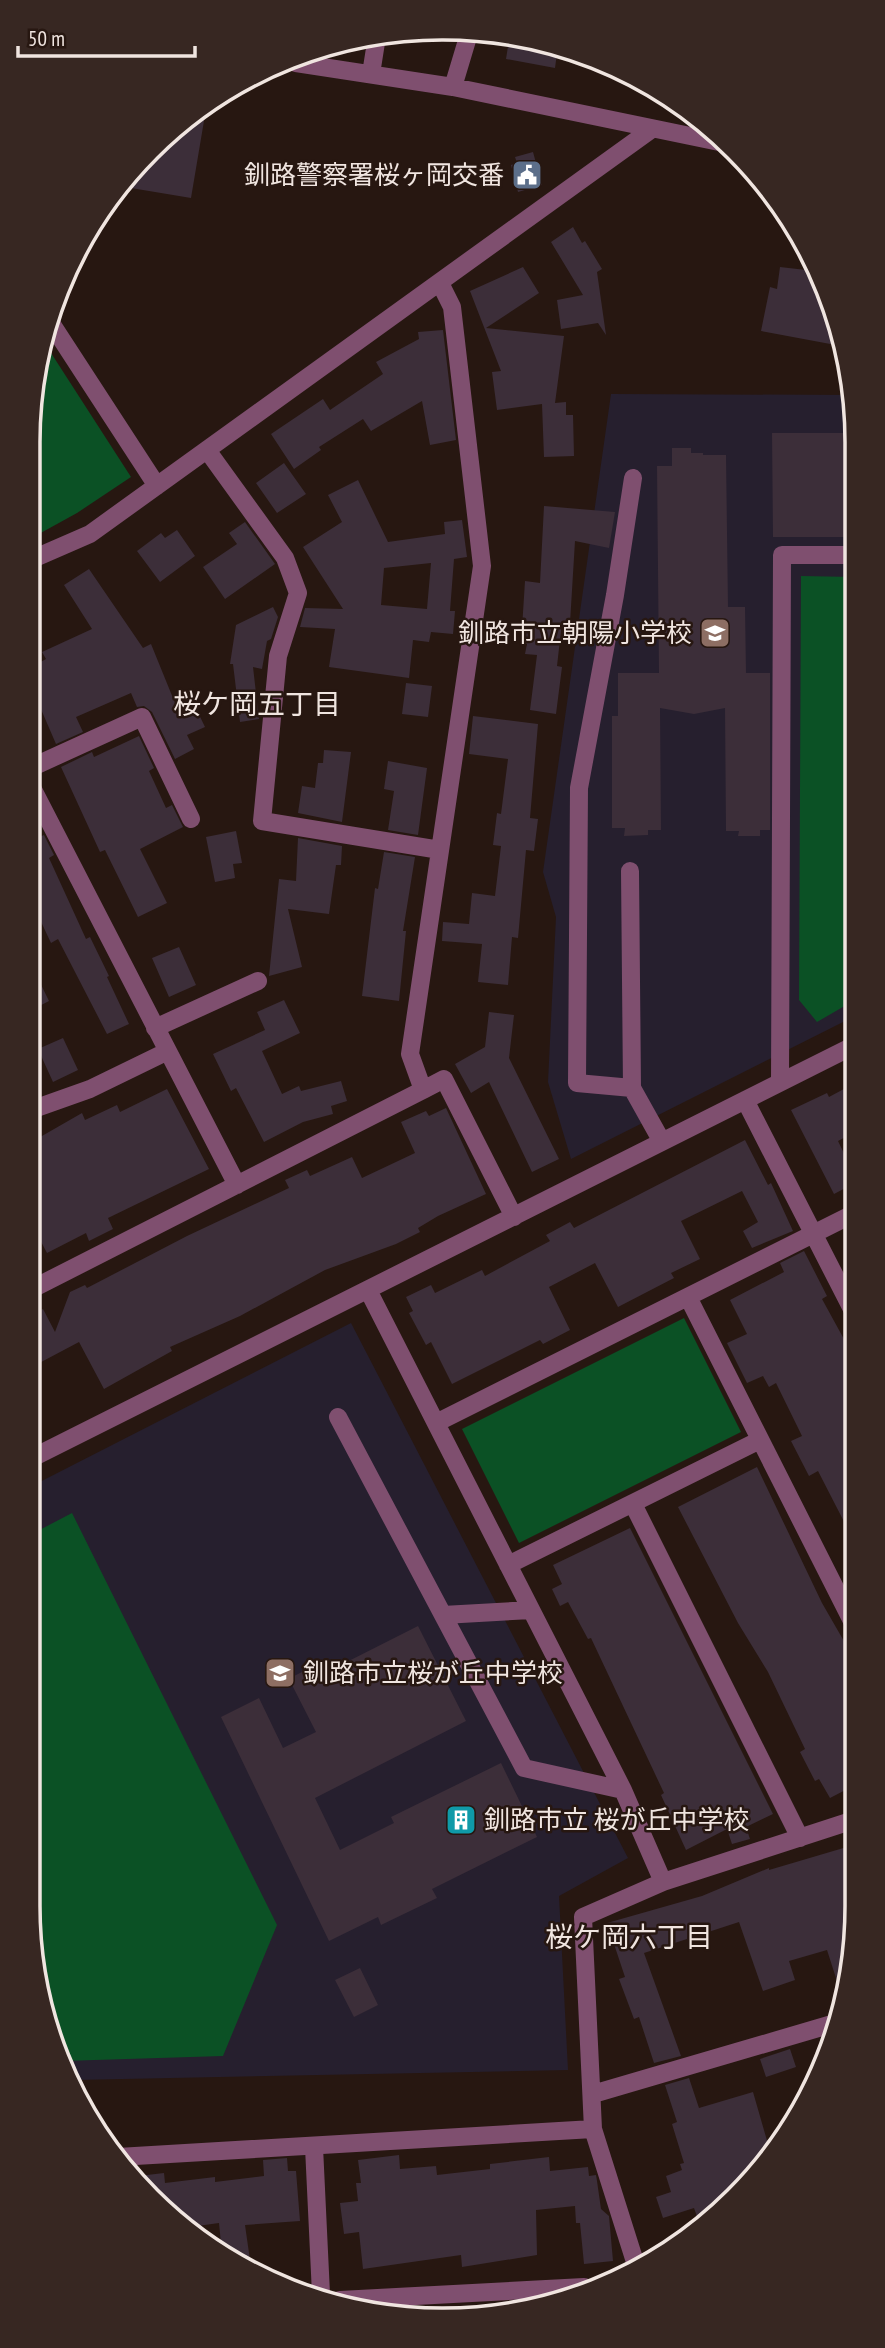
<svg xmlns="http://www.w3.org/2000/svg" width="885" height="2348" viewBox="0 0 885 2348" font-family="'PT Sans Narrow','Noto Sans JP',sans-serif">
<style>
.education{fill:#261f2e}
.green{fill:#0b5125}
.building{fill:#3c2e39;fill-rule:evenodd}
.lines{fill:none;stroke-linecap:round;stroke-linejoin:round}
.minor{stroke:#7f4f6f;stroke-width:18}
.labels{text-anchor:middle;stroke-width:5;stroke-linejoin:round;paint-order:stroke}
.poi-label{font-size:26px;fill:#f0e5e0;stroke:#271711;text-anchor:end}
.neighbourhood-label{font-size:28px;fill:#f0e5e0;stroke:#271711}
.rim{fill:none;stroke:#f0e5e0;stroke-width:3.5}
</style>
<rect width="100%" height="100%" fill="#271711"/>
<!-- education -->
<path class="education" d="M611 394 853 395 855 1016 571 1159 548 1082 556 917 543 872Z
M351 1323 628 1858 559 1896 568 2070 74 2080 50 2039 28 1905V1488Z"/>
<!-- green -->
<path class="green" d="M42 339 131 477 77 513 28 540V442Z
M801 576 854 577 855 1000 817 1022 799 1000Z
M684 1318 741 1432 519 1543 462 1429Z
M72 1513 277 1925 223 2056 63 2061 50 2039 28 1905V1536Z"/>
<!-- building -->
<path class="building" d="M509 40 550 42 558 46 555 68 506 59Z
M206 109 191 198 119 186 151 158Z
M533 152 542 185 518 192 511 165 517 163 515 157Z
M573 227 582 243 585 241 602 269 597 272 606 335 598 323 561 329 557 300 583 295 551 242Z
M523 267 539 293 486 328 564 336 555 403 566 402V415H573L574 456 544 457 542 404 497 410 492 372 501 371 470 291Z
M780 267 806 270 810 277 820 279 841 346 761 331 770 287 777 289Z
M443 330 456 440 430 445 422 401 371 431 363 419 319 447 321 450 294 469 271 434 323 399 330 410 383 374 376 362 419 339 418 332Z
M772 433H854L853 537H773Z
M672 448H691V453H703V455H726L728 607H745L746 673H770V830H760V836H738L739 831H726L725 708 694 714 660 708 661 830H648V835L624 836 625 828H612V716H618V673H659L657 466H672Z
M284 463 306 494 277 513 256 483Z
M358 480 388 542 445 534 444 522 462 520 467 557 454 559 450 611H455L453 634 431 632 429 642 413 640 409 678 329 667 335 629 300 627 305 608 343 609 303 547 342 522 328 495ZM431 563 427 609 381 605 384 568Z
M544 506 615 512 609 548 575 541 570 623 562 622 557 666 562 667 556 714 530 710 537 655 525 654 527 644H521L525 581 540 583Z
M245 522 275 564 225 599 203 567 237 544 229 533Z
M177 530 195 556 160 582 137 551 161 533 165 538Z
M89 569 143 648 151 644 175 703 191 698 205 727 187 735 194 749 175 759 152 712 144 706 137 707 131 693 76 717 83 732 56 744 34 693 28 695V669L46 659 42 652 92 629 64 585Z
M273 607 278 617 271 639 267 641 262 669 253 667 259 719 240 722 233 664H230L236 625Z
M406 683 432 686 428 717 402 714Z
M473 716 538 724 530 818 538 819 534 851 526 850 518 938 512 937 508 985 478 982 482 944 442 941 443 922 469 924 472 893 495 896 501 846 493 845 497 813 501 814 508 759 469 754Z
M139 736 154 768 149 771 166 808 172 805 183 827 140 849 167 903 138 917 105 850 100 852 61 767 92 752 94 757Z
M324 750 351 752 342 822 298 813 302 786 315 788 318 763H323Z
M388 761 427 768 418 835 388 830 394 791 384 789Z
M28 813 39 837 44 835 54 855 49 858 86 939 90 937 109 976 107 977 129 1024 107 1034 58 939 51 943 28 894Z
M236 831 242 863 233 864 235 878 215 882 206 837Z
M298 838 342 846 341 865H336L329 914 288 909 302 967 269 976 279 879 296 881Z
M384 852 415 857 403 931H406L399 1001 362 996 375 888 378 889Z
M179 947 196 985 169 997 152 958Z
M28 958 49 1001 28 1012Z
M284 1000 300 1033 262 1051 282 1094 299 1086 301 1091 341 1081 347 1101 331 1106 333 1114 303 1122 264 1142 236 1088 231 1091 213 1054 265 1030 257 1012Z
M489 1012 514 1015 509 1058 559 1159 532 1172 489 1082 471 1093 455 1064 485 1047Z
M63 1038 78 1070 53 1082 38 1049Z
M855 1083V1132L838 1141 855 1176V1183L834 1194 791 1110 827 1093 829 1097Z
M167 1089 209 1169 108 1218 113 1229 89 1241 86 1233 47 1253 28 1217V1144L82 1113 85 1120 117 1105 120 1112Z
M446 1108 486 1194 438 1216 418 1228 420 1232 396 1244 325 1270 240 1316 170 1347 172 1351 104 1389 79 1342 28 1369V1316L43 1309 55 1332 70 1292 85 1285 87 1288 187 1236 289 1188 285 1180 307 1170 310 1176 352 1157 362 1178 415 1153 401 1122 426 1111 429 1116Z
M745 1140 768 1185 771 1183 793 1231 752 1248 743 1231 758 1222 742 1191 681 1221 700 1259 671 1273 674 1278 618 1307 595 1263 549 1287 570 1330 543 1344 540 1340 452 1384 431 1342 426 1345 409 1313 413 1311 406 1297 431 1285 435 1293 482 1270 485 1276 550 1241 546 1235 570 1222 574 1228Z
M804 1251 827 1296 822 1299 845 1341 850 1339 856 1351V1545L818 1471 809 1476 791 1441 802 1436 776 1383 769 1387 763 1376 747 1383 727 1343 747 1334 730 1300 784 1272 780 1263Z
M757 1467 822 1603 856 1662 857 1784 830 1798 819 1779 815 1781 800 1752 805 1749 768 1672 738 1623 678 1507Z
M630 1528 773 1814 746 1827 750 1839 732 1844 727 1829 686 1850 661 1795 664 1793 591 1638 588 1639 568 1602 560 1606 552 1589 562 1584 553 1565Z
M418 1626 466 1721 315 1798 340 1850 394 1823 391 1817 501 1763 537 1837 432 1889 437 1898 381 1925 378 1917 329 1941 221 1717 259 1698 283 1748 316 1732 292 1685V1677L312 1667 317 1677Z
M857 1844V1906L844 2003 827 1950 789 1961 795 1980 763 1991 739 1922 644 1953 681 2056 654 2063 639 2017 634 2019 619 1979 625 1977 607 1923 702 1896 769 1868V1870Z
M360 1968 378 2005 354 2017 335 1980Z
M790 2049 796 2067 766 2077 760 2059Z
M689 2078 699 2108 753 2092 772 2158 700 2225 694 2208 663 2218 656 2197 671 2192 666 2176 682 2170 680 2164 684 2163 672 2124 677 2122 665 2085Z
M399 2155 400 2169 436 2166 437 2175 490 2169V2164L549 2157 550 2171 588 2167 589 2176 596 2175 597 2181 601 2209 609 2216 613 2261 584 2264 580 2223H576L575 2206 536 2210 537 2255 462 2267 461 2255 363 2269 359 2232 344 2234 340 2203 358 2201 356 2183H361L358 2160Z
M287 2158 288 2171H296L300 2221 245 2225 250 2260 233 2262 222 2254 219 2223 190 2227 130 2177 164 2173 165 2183 215 2177V2182L264 2176 263 2160Z"/>
<g class="lines">
<!-- minor -->
<path class="minor" d="M296 63 453 87 724 143
M371 74 377 36
M453 87 468 37
M812 255 817 268
M440 283 452 307 482 566 410 1054 423 1090 444 1079 514 1217
M49 320 157 486
M207 450 285 558 298 593 278 656 262 821 440 850
M633 478 615 595 579 788 577 1083 632 1088 661 1140
M28 561 90 534 652 129
M28 769 142 717 191 819
M28 780 237 1185
M630 871 632 1088
M155 1028 258 981
M780 1082 782 555H854
M745 1100 856 1317
M28 1111 90 1089 166 1052
M368 1290 623 1790 663 1882
M28 1291 423 1090
M688 1297 856 1629
M338 1417 524 1768 623 1790
M436 1423 855 1213
M28 1460 855 1045
M633 1504 800 1838
M508 1565 760 1440
M443 1615 531 1610
M593 2094 839 2022
M314 2147 321 2294
M118 2157 593 2129
M636 2265 593 2129 583 1917 663 1882 857 1819
M340 2300 584 2287"/>
</g>
<!-- icons -->
<defs>
<g id="civic-square" transform="scale(1.575)"><rect x="-9" y="-9" width="18" height="18" rx="4" fill="#5c6f8a" stroke="#271711"/><path d="M-.6-6.5H3V-4.5H.6V-3L4-1V1h2V6H-6V1h2V-1L-.6-3ZM-1.2 2.5V6h2.4V2.5Z" fill="#fff"/></g>
<g id="school-square" transform="scale(1.575)"><rect x="-9" y="-9" width="18" height="18" rx="4" fill="#8d6e63" stroke="#271711"/><path d="M0-5L7-2L0 1L-7-2ZM-4 1L0 2.5L4 1V4Q0 6-4 4Z" fill="#fff"/></g>
<g id="building-square" transform="scale(1.575)"><rect x="-9" y="-9" width="18" height="18" rx="4" fill="#0f9aa8" stroke="#271711"/><path d="M-4-6H4V6H1V3H-1V6H-4ZM-2.5-4.3h1.7v1.8h-1.7ZM.8-4.3h1.7v1.8H.8ZM-2.5-1h1.7V.8h-1.7ZM.8-1h1.7V.8H.8Z" fill="#fff"/></g>
</defs>
<g fill-rule="evenodd">
<use href="#civic-square" x="527" y="175"/>
<use href="#school-square" x="715" y="633"/>
<use href="#school-square" x="280" y="1673"/>
<use href="#building-square" x="461" y="1820"/>
</g>
<g class="labels">
<!-- poi labels -->
<g class="poi-label">
<text x="504" y="184">釧路警察署桜ヶ岡交番</text>
<text x="692" y="642">釧路市立朝陽小学校</text>
<text x="303" y="1682" text-anchor="start">釧路市立桜が丘中学校</text>
<text x="484" y="1829" text-anchor="start">釧路市立 桜が丘中学校</text>
</g>
<!-- neighbourhood labels -->
<g class="neighbourhood-label">
<text x="257" y="714">桜ケ岡五丁目</text>
<text x="629" y="1947">桜ケ岡六丁目</text>
</g>
</g>
<!-- crop -->
<path d="M0 0H885V2348H0ZM442 40H443A402 402 0 0 1 845 442V1906A402 402 0 0 1 443 2308H442A402 402 0 0 1 40 1906V442A402 402 0 0 1 442 40Z" fill="#372722" fill-rule="evenodd"/>
<path class="rim" d="M442 40H443A402 402 0 0 1 845 442V1906A402 402 0 0 1 443 2308H442A402 402 0 0 1 40 1906V442A402 402 0 0 1 442 40Z"/>
<!-- scale -->
<path d="M18 46v10h177v-10" fill="none" stroke="#f0e5e0" stroke-width="3.5"/>
<text x="28" y="46" font-size="21" fill="#f0e5e0" stroke="#271711" stroke-width="5" paint-order="stroke">50 m</text>
</svg>
